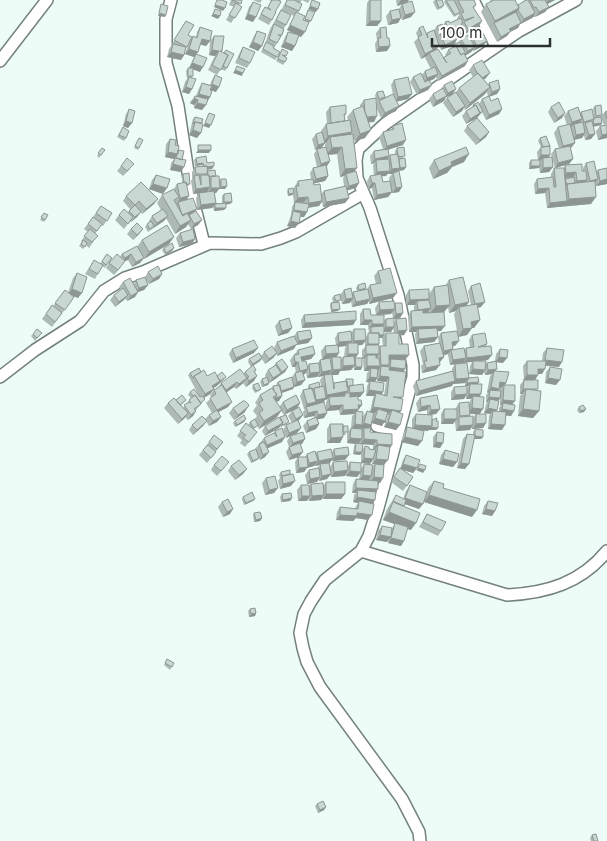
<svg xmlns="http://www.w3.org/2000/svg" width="607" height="841" viewBox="0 0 607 841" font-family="Inter,sans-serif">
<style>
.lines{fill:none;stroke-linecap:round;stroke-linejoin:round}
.minor-casing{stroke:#74817c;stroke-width:14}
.minor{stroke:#fff;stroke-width:11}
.wall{fill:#adb9b5;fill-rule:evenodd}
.shaded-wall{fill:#8d9693}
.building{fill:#c9d7d2;stroke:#8d9693}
</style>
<rect width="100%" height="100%" fill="#edfcf6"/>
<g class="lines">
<!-- minor casing -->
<g class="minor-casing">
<path id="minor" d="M171 0 166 19V63L178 106 191 192 204 244
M473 0 496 46
M0 61 47 0
M0 377 35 350 80 321 104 291 125 278 143 272 210 243 261 244 281 238 296 232 362 194
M377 426 398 432
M361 551 507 595C547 593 581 583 607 551
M420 841 419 832 402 799 320 687 307 662 303 648 300 633 304 614 311 601 325 580 361 551 369 536 378 508 413 377V365L398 295 370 208 357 178 356 160 358 149 385 124 488 52 519 31 576 0"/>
</g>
<!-- minor -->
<use href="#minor" class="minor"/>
</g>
<!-- wall -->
<path class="wall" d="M231 0H242L239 5 242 7 231 23 226 20 234 7 229 5Z
M253 0H262L260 3Z
M269 0H281L275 12 272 20 269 25 258 19 265 7 267 8 271 1Z
M287 0H310L308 3 302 0 300 3 299 11 298 13 304 20 308 10 311 21 309 23H308L301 37 299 36 292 51 281 47 285 37 288 32 293 33 287 30 294 16 288 13 286 25 284 28 282 35 277 43 274 48 277 57 275 60 261 52 265 44 270 29Z
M369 0H381V21L377 26H366L367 3Z
M396 0H409L407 3 411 17 402 20 401 16 398 23 388 25 386 16 390 11 399 9 402 4 397 6Z
M435 0H442L444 5 442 8 437 10 433 2Z
M445 0H474L476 5 474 8 479 26 465 34 464 32 461 36 457 38V39L454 45 441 50 439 44 436 50 432 52 443 58 446 56 445 55 448 50 454 47 461 39 468 36 470 33 483 46 473 51V50L471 52 465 56V66L438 81 436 77 434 79 430 81 428 90 417 95 410 82 413 77 422 75 425 71 431 69 425 58 427 56 421 59 414 42 418 38 416 33 419 28 426 34 427 33 434 30 437 26H443L445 22 450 23 458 19 457 18 459 15V14L454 17 444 2Z
M490 0H515L518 5 524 1V0H555L547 4 549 7 545 12 535 17 534 15 532 18 520 24 518 28 510 32 507 36 497 42 481 12 486 4 491 2Z
M253 2V22L245 19 249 7Z
M186 21 188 35 190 39 193 36 196 37 197 32 200 27 210 41 206 46 200 44 198 52 196 54 200 72 193 69 192 78V89L189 94 182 92 185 82 187 79 186 71 188 68H190H189L194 57 185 54 189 43 186 48 184 55 181 60 167 57 169 49Z
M380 28 387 38 390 46 387 51 376 52 375 44 377 40 376 33Z
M257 31 262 46 258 51 249 47 254 36Z
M214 36 222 52 224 53 226 50 227 68 225 71 221 69 217 75 208 70 215 56 209 55 210 41Z
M243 47 250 63 247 68 235 63 240 52Z
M282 49 286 57 285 62 283 65 276 61Z
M473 65 486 78 483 80 488 85 489 83 500 89 497 94 489 97 491 101 502 109 499 114 486 120 482 112 479 115 477 118 489 132 486 137 476 145 464 131 467 126 476 118 466 124 462 116 466 111 472 107 473 105 479 104 482 99 488 97 487 92 484 95 465 110 464 108 462 111 453 117 443 103 447 98 451 95 446 97 444 101 433 107 429 99 433 94 440 90 444 85 453 94 456 92 459 88 473 77 469 70Z
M215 75 216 92 210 90V97L202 110 194 108V105L190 103 191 101 195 96H196L199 88 202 83 210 85 212 80Z
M394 80 412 94 408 99 397 101 396 111 381 118 377 109 374 122H368L365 138 355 141 353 136 355 172 359 183 356 188 347 190 349 198 345 203 323 207 322 202 319 206 308 208 307 212 304 217H300L295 228 287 226 291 215 292 207 294 203 293 195 288 196 287 192 288 189H293L298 181 311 179 310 173 313 168 317 167 314 154 317 149 315 150 312 139 316 134 321 133V131L326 124 327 123 326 112 330 107 346 114 344 117 345 121 348 120 347 117 353 110 360 107V105L364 100 376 104 378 101 377 102 375 95 377 92 385 97 393 94 391 85ZM325 143H326L325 144V147L322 148ZM337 154 340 177 344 176 343 179 344 186 324 191 321 194 314 185 313 183 325 181 328 176 327 166 330 161 328 155Z
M595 106 602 115 605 112 607 111V124L604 125 601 117 602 123 601 125 593 127 595 134 591 139 585 140 584 135 582 138 574 140 571 148H570L573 159 569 164 555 168 551 154 555 149 559 148 554 133 558 127 567 125 564 116 568 111 580 113 581 112 594 118 593 108Z
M551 107 562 118 554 123 548 112Z
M129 109 132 123 128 128 123 126 126 114Z
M195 117 197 138 189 135 193 119Z
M393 126 403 145 388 150 389 156 390 155H395V151L397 148 403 158 406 167 404 170 398 171 397 172 399 192 392 193 389 178 392 174H388V173L386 176H382L383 182 392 192 388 197 374 200 372 188 368 189 367 181 370 176H374L373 165 374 163 371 164 370 156 374 151 383 149 379 137 383 132 391 130Z
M600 126 607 138 598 140 596 131Z
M123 127 126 138 124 141 117 137Z
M139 138V148L138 150 134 148Z
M540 138 550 155 549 157 553 167 549 172 540 173 539 167V168L529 169V163L531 160H538L537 152 541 147 538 141Z
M170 139 175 145 178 150 181 172 170 170 171 163 175 158 174 159 165 157 166 144Z
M102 148 105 150 99 158 97 156Z
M196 158 214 166 212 169 207 170V171L215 176 219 181 221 179 227 186 225 189H219V188L216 193H214L215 203H222V196L224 194 232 202 230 204H226L224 210 214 211 213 207 212 208 197 210 196 198 199 193 193 194 191 181 192 179V172L195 167 202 166V165L195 166 194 160Z
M434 160 464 162 452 167 447 173 433 179 429 168Z
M586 163 596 172 598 170 607 168V184L596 186V182L591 204 547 208 545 193 535 194 534 184 537 179 551 178V174L554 168H564L565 165 583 171V168Z
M121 166 130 169 123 176 117 171Z
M183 174 190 184 188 186H187V200L197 209 195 212 202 220 198 225 191 229 188 224 186 227 175 234 166 218 164 221 148 232 145 227 149 222V221L152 216 161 210 157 203 162 195 174 189 177 184 182 183V176Z
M156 175 163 194 149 189 152 180Z
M126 196 154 204 142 214 141 212 137 217 131 222 130 221 124 229 115 220 119 215 128 212 130 209 123 201Z
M101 206 112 213 103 226 101 225 95 234 94 241 89 248 86 245 83 249 79 246 82 242 81 241 88 232 84 229Z
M44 213 48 215 44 222 40 220Z
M131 229H143L139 234 133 240 127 234Z
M180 233 192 244 179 247 176 238Z
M142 240 169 244 144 259 143 258 140 263 132 267 128 260 125 261 114 275 106 268 109 263 120 257 122 254 137 247Z
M164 248H174L172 251 165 255 162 250Z
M107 254 112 258 105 268 102 266 95 279 85 274 94 260 100 264Z
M378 271 393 298 369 304V301L367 304 352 307 351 301 350 303 342 304 340 295 344 290 352 293 353 292 357 291 356 288 358 285 366 289H367L370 285 376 284 374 276Z
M148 272 162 274 159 279 149 284 145 278 148 285 144 290 138 292 135 297 127 301 125 298 115 307 110 300 114 295 121 290 119 287 123 282 134 284 136 280 145 277Z
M77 273 78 298 72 295 74 297 52 327 42 319 52 305 53 306 65 290 68 293 73 278Z
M449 280 467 305H471L468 291 471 286 481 307 477 308 480 320 474 328H472L467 335 458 337 455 346H453V350H465L466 348H470L469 340 472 335 487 344 486 346 488 360 479 361 486 364 487 363 495 361 496 354 500 349 503 363 496 362 495 371 506 383 505 385 513 404 514 411 511 416H506L502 430 488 429 489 416 490 414 484 413 486 404 487 402H486V395L488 393 487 392 490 376 492 374 485 375 484 372 482 375 469 374 470 366 472 362H463V363L457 364 469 378 479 382 478 384 480 397V414L486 423 483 428 472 429V427L470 430 456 431 455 422 456 419 453 424H441V414L444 409H455L459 403 469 405 470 401 471 399H466V395L464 399 451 400V392L454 387 467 388 469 386H465V383L453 384 452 386 416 396 413 386 416 381 452 371V369L455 364 450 365 448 355V354L443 355 444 357 439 363 436 370 422 373 421 366 423 364 420 351 424 346 439 343 438 338 441 333 457 331 454 314 456 311 449 313 448 307 444 312 441 331H437L438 337 434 342 416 344 415 334 416 332H409L408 316 411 311H414V306L415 305H406V295L409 290 429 294 434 287 445 286ZM500 399V405H501L499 408V412L496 411 498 401ZM470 414H477H476L473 418 469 417Z
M334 296 339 302 338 311 331 312 330 305 331 303 333 302 332 298Z
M379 302 394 305 395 303 403 313 400 318 394 319V323L396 319 407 330 404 335 399 336V344L405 360V369L403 372 402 399 401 411 400 412V425L396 430 384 427 388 415H387L382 426 372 423 369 428 370 432 392 445 390 448 384 465 383 478 380 483 378 482 368 520 356 518 353 521 336 520 337 512 340 507 355 509 356 506 358 503 353 502 354 495 356 493H352L353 484 356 479 359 480 360 473 357 477 346 476V473L345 476 331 477 330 475 327 479 319 481 318 479 317 482 307 484 305 475 309 470 317 468 320 465 315 466V465L314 466 307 468 304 472 296 473 295 462 298 457H305L307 454H315L317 452H332L334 449 345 460 332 461 331 460 329 463 330 467 333 462 348 466 350 462 361 463V454L360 455 353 454 354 446 355 444 347 443V433L351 428 352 416 354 414 340 415 339 410 327 411V413L324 418 317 419 319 424 316 429 306 433 303 426 307 421 314 418V416L304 418 303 412 305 409H304L300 396 303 390 308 389V387L309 385 321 386 320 380 323 376 318 377V375L317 377 307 378 306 372 305 374 303 375 305 380 301 385 294 387 293 389 281 393 282 396 279 401 276 402 279 407 283 402 300 403 297 408 303 415 299 420 298 421 301 428 297 433 302 444H300L299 457 289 460 286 452 289 447 287 441 290 436 286 438 283 430 286 425 281 427 280 426 279 428 265 436 262 431 265 426 279 417 288 424 292 423 288 416 292 411 284 415 281 411 276 418 259 429 257 426 254 429 257 432 245 447 240 443 242 440 237 436 246 423 248 425 250 422 254 420 257 416 253 411 257 405 255 403 260 395 272 388 273 386 277 385 276 384 278 382 292 377 295 373H296L295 367H292L290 360 298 350 315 354 311 359 302 361 307 367 309 364 318 363 320 360 331 359 332 358 322 359 321 351 325 346 336 345 335 338 338 333H351L354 329 366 337 369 333 368 325H360V314L363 309 371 315H376L375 308ZM392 312 393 318 386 319 384 320 382 315 391 314ZM393 328 394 333H386L384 335V332H391ZM379 338H382L383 346H380L379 348 378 345ZM365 342V347L362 350V358H355L358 345H362ZM346 346 345 348 344 357H343L341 360 336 357 339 347ZM362 359H364L363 360 364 371H369L367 373 366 382H369L367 386 366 396H374L373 398 370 412 367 411 363 416 357 411 362 405 358 400V397H360L364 392 353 385 346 379 345 381 334 383V384L332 375H338L340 371 351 370 354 367V370H361ZM377 379V381L386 382 384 395 381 394 383 392 375 382ZM328 399 326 402V409L324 402 325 400ZM363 444 373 445V449H375L374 450 369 449 365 446 362 450ZM373 460 372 464H375L372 467 364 464 361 469V463L370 464Z
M304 315 356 320 353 325 302 328 301 320Z
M279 321 292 328 288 333 278 336 275 326Z
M297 332 312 338 308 343 296 345 294 349 277 356V354L273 358 265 364 262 359 260 361 251 367 248 362 249 359 261 356 264 352H276L274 348 277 342 294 336Z
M33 334 40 335 35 341 31 336Z
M547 348 559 367 545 366V369L542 374H538L535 380 537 391 539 411 533 418 518 416 520 396 522 394H520V385L524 380 523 366 527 361H542L543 353Z
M232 349 254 353 233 363 229 354Z
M276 363 288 367 285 372 269 383 268 385 262 387 260 382 262 379 266 378 265 375 268 370 273 367Z
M550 367 556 385 545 383 546 372Z
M256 370 255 372 254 381 246 387 243 383 245 382 236 389 234 387 226 392 228 407 218 412 221 417 217 422 209 426 206 421 203 426 193 435 189 430 192 425 205 419 209 415 212 413 206 403 212 397 210 395 214 390 218 388 221 383 243 374 245 372Z
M201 372 207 376H217L224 379 213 388 214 389 210 394 204 398 205 399 196 410V411L193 416 188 420 185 417 178 424 164 408 168 403 176 400H186L181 405 183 408 191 398 188 395 190 392 198 394 188 375 190 373Z
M253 385 261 389 259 391 255 393 252 388Z
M420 398 440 409 436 414 431 415 436 430H421L418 446 401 442 404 432 407 427 412 428V419L416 414 427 415V410L418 412 416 403Z
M248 407 244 413 234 420 229 413 233 408Z
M579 407 584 412 579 413 577 410Z
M235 421 244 422 235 427 233 423Z
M330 424 343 426 346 435H343V437L340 443H327V429Z
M475 429 483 437 481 439H474L465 469 457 468 463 439 467 434 473 435V432Z
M275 431 282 442 267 448 265 457 260 460 259 458 257 460 251 463 247 454 249 452 255 449 264 438 273 434Z
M437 432 443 443 440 448 433 447V437Z
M209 442H223L212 457 207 463 199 455Z
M445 450 457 462 453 467 439 464 441 455Z
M406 455 417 468 413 473 403 470 413 477 403 491 391 482 400 469 403 460Z
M214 465 225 467 217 476 211 470Z
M231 466 243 474 235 480 228 471Z
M281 472 291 486 280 489 278 481 280 478 279 475Z
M266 478 274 493 265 495 262 483Z
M434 481 443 488 472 517 424 502 428 488Z
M326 482 345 494 341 499H323V498L321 500 309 501 308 498 307 501H298L297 490 301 485 309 486 311 484 324 485Z
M410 485 423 504 419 509 404 504 403 506 411 530 407 529 401 546 388 543 389 540 387 542 376 540 378 531 382 526 392 528 395 524 383 520 387 509 396 495 403 499 406 491Z
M282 494 292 498 290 501 281 502 280 497Z
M243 497 255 499 253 501 244 505 242 499Z
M488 501 495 511 492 516 482 514 484 506Z
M222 502 230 514 223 517 218 507Z
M254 513 262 518 260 521 254 522 253 515Z
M427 514 441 531 438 536 419 527 424 519Z
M250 609 256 613 255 616 249 617 248 611Z
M167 659 174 663 170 670 164 665Z
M317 804 326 807 324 810 318 813 315 806Z
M592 835 598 841H591L590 838Z"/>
<!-- shaded-wall -->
<path class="shaded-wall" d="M401 0H409L406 3 397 6Z
M548 0H555L544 6Z
M215 5 225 8 223 11 214 7Z
M310 6 318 9 316 12 308 9Z
M549 7 545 12 535 17 539 12Z
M519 8 514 16 494 23 490 28 495 21Z
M415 12 411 17 402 20 405 15Z
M159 13 166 15 165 17 158 16Z
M535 13 532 18 520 24 518 28 510 32 507 36 497 42 501 37 509 29 521 23 524 19Z
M213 14 220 16 218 19 211 16Z
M248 14 256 17 253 22 245 19Z
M401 18 398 23 388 25 392 20Z
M370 21H381L377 26H366Z
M482 21 479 26 465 34 468 29Z
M290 25 305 32 301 37 287 30Z
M465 31 461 36 453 40 456 35Z
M202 39 210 41 206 46 198 44Z
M457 39 454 45 441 50 445 45Z
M487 41 483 46 473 51 477 46Z
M253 42 262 46 258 51 249 47Z
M285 42 295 46 292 51 281 47Z
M439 45 436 50 433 51 430 55 429 53 427 56 421 59 425 54 432 47Z
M390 46 387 51 376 52 379 47Z
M475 47 471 52 460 59 468 51Z
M189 49 198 52 194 57 185 54Z
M212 50 219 51 215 56 209 55Z
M171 52 184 55 181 60 167 57Z
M468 61 465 66 438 81 442 76Z
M192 63 203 67 200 72 189 68Z
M235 70 243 73 242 76 233 73Z
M490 73 486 78 477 84 480 78Z
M438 74 434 79 424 83 427 78Z
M212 84 219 87 216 92 208 89Z
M432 85 428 90 417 95 420 90Z
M186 87 192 89 189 94 182 92Z
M490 87 484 95 465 110 470 103Z
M456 89 452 95 446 97 444 101 433 107 436 101 445 97 448 93Z
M500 89 497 94 488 97 492 92Z
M199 94 210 97 207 102 198 100 194 105 190 103Z
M412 94 408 99 395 102 398 97Z
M197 103 206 105 202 110 194 108Z
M399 106 396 111 381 118 385 113Z
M465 106 462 111 453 117 456 112Z
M502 109 499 114 486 120 489 115Z
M483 111 477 118 466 124 470 119Z
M565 113 562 118 554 123 558 118Z
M377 116 374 122 362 123 365 118Z
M582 119 578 124H574L572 126 568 127 572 122Z
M126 121 132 123 128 128 123 126Z
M205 123 211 125 209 128 203 126Z
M602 123 601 125 592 127 594 124Z
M193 130 201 133 197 138 189 135Z
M371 130 365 138 355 141 360 134Z
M352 132 347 139 330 137 326 143H323L328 136Z
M489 132 486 137 476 145 480 140Z
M585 133 582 138 573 140 576 135Z
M595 134 591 139 585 140 589 135Z
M607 134V138L598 140 602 135Z
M406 140 403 145 383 151 387 146Z
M325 143 321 148 315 150 318 145Z
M575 143 571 148 559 151 563 146Z
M342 147 337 154 326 155 332 148Z
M198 150H211L209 153H196Z
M168 152 178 154 174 159 165 157Z
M469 154 464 162 452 167 447 173 433 179 439 171 451 162Z
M541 155H550L547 160 543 158 541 160H538Z
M389 156 386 161 376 160 374 163 371 164 375 159Z
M573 159 569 164 555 168 558 163Z
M330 161 327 166 318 169 321 164Z
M203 163 202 165 195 166 197 164Z
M173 164 184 167 181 172 170 170Z
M214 166 212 169 202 170 204 168Z
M531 166H540L539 168 529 169Z
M406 167 404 170 398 171 396 173H393L392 174H388L392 169Z
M553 167 549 172 540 173 543 168Z
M357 168 352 175 346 174 344 176 340 177 345 169Z
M390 171 386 176 374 177 377 172Z
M576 172 573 177 563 178 566 173Z
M328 176 325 181 312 184 316 179Z
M598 179 594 184 586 186 590 181Z
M607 179V184L596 186 600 181Z
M587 180 584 185 575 184 577 181Z
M359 183 356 188 345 191 349 186Z
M372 183H375L372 188 368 189Z
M153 184 167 188 163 194 149 189Z
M227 186 225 189H219L221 187Z
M210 187 207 192 193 194 196 189Z
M402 187 399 192 392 193 396 188Z
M211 188H220L216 193H208Z
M549 188 545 193 535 194 538 189Z
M392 192 388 197 374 200 377 195Z
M294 193 292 195 288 196 289 194Z
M189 196 186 201 177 204 180 198Z
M308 197 304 202 294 203 298 198Z
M596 197 591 204 547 208 550 203 567 201 569 199Z
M349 198 345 203 323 207 326 202Z
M158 199 154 204 142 214 146 209Z
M322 201 319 206 305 208 309 203Z
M224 202H232L230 204 222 205Z
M216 203 212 208 197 210 201 205Z
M215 208H226L224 210 214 211Z
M197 209 193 214 179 220 182 215Z
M294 210 307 212 304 217 292 216Z
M141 212 137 217 131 222 135 217Z
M168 216 164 221 153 228 157 223Z
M191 220 186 227 175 234 180 226Z
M202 220 198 225 191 229 194 224Z
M291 221 299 223 295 228 287 226Z
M143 229 139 234 133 240 137 235Z
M174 237 169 244 144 259 149 252Z
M195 239 192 244 179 247 183 242Z
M174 248 172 251 165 255 166 253Z
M131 254 128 260 125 261 114 275 125 258Z
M144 258 140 263 132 267 136 262Z
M162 274 159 279 149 284 153 279Z
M148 285 144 290 138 292 135 297 127 301 131 296 135 293 139 288Z
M72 289 82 293 78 298 68 294Z
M397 293 393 298 369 304 373 298Z
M128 295 124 300 115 307 119 302Z
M353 298 350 303 342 304 346 299Z
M370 299 367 304 352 307 356 302Z
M429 299 426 304 417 301 415 305H406L410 300Z
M469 302 464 309 459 307 456 311 449 313 455 305Z
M485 302 481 307 472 309 475 304Z
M450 305 444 312 430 313 436 306Z
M431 308 427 313 415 315 418 310Z
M340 309 338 311 331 312 332 310Z
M395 309 391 314 376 315 380 310Z
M403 313 400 318 393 319 396 314Z
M356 320 353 325 302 328 305 323Z
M364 320H372L368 325H360Z
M480 320 474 328H472L467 335 458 337 463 329 471 322Z
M372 324H384L381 329 371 327 368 329Z
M445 326 441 331 419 332 418 329 416 332H409L412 327Z
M386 327H394L391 332H382Z
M292 328 288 333 278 336 282 331Z
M407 330 404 335 395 336 398 331Z
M371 335H384L382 338 369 337Z
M438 337 434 342 416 344 419 339Z
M312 338 308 343 296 345 294 349 277 356 281 351 296 344 299 341Z
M366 340 362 345 350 346 354 341Z
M352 341 348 346V343L346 346 336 347 339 342Z
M459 341 455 346 449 347 452 342Z
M368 344H379L376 349 366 347Z
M258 348 254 353 233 363 236 358Z
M453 349 451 350 448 354 441 356 444 351Z
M277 353 273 358 265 364 269 359Z
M339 353 336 358 322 359 326 354Z
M315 354 311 359 298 362 295 367H292L295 362 301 357Z
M348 354H358L355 359H344Z
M366 354H379L375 359 367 355 364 359H362Z
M389 355H409L405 360 391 359 390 360H385Z
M492 355 488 360 463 363 467 358Z
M444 357 440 362 435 363 439 358Z
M499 357 507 358 503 363 495 362Z
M262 358 260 361 251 367 253 364Z
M466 358 463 363 450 365 453 360Z
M545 360 562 362 559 367 542 365Z
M355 365 351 370 340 371 338 375H329L333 370H341L343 366Z
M381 365H389L386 370 381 366 379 370H377Z
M440 365 436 370 422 373 426 368Z
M367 366H380L376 371 371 368 369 371H364Z
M288 367 285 372 278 377 282 372Z
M356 367H362L361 370H354Z
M390 367 405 369 402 374 387 372Z
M308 369 305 374 297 376 300 371Z
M473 369 485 370 482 375 469 374Z
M497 369 493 374 494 371 492 374 485 375 488 370Z
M538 369H545L542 374H535Z
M332 370 328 375 318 377 322 372Z
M320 372 317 377 307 378 310 373Z
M281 373 277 378 269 383 273 378Z
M527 375H538L535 380H523Z
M257 376 254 381 246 387 249 381Z
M380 376 389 377 386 382 377 381Z
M226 377 217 386 208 391 212 386Z
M370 377 377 378 374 383 366 382Z
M247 378 243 383 236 389 239 384Z
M469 378 465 383 453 384 452 386 416 396 419 391 455 381 456 379Z
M548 378 560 380 556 385 545 383Z
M305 380 301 385 294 387 293 389 279 394 281 391 293 387 297 382Z
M237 382 234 387 223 395 226 390Z
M479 382 477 385 470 384 469 386H465L467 383Z
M500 382 506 383 503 387 504 385 501 388 496 387Z
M269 383 268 385 262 387 264 385Z
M491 387 499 389 495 394 490 390 488 393 487 392Z
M214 389 210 394 202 399 205 394Z
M523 389H526L522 394H520Z
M369 390 383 392 380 397 376 393 374 396H366Z
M348 391 343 396 329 397 328 399 325 400 323 403 306 407 304 409 307 404 315 402 316 400 325 398 327 395Z
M364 392 360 397 346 398 350 393Z
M467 394 464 399 451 400 455 395Z
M469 394H481L478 400 473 396 471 399H466Z
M282 396 279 401 272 403 275 398Z
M489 397 500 398 497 403 490 399 487 402H486Z
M503 400 515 401 511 406 503 403 501 405H500Z
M232 402 228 407 213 415 217 410Z
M300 403 297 408 284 415 287 410Z
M343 405 339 410 326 411 330 406Z
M358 405H362L355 414 356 411 354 414 340 415 343 410Z
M430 405 427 410 418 412 421 407Z
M248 407 244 413 234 420 238 415Z
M373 407 401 411 397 416 392 410 388 415 377 413 378 409 375 413 370 412Z
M472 408 483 409 479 415 468 413Z
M488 408 497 410 493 415V411L490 414 484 413Z
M440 409 436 414 428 415 431 410Z
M502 409 514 411 511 416 498 414Z
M523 409 539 411 533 418 518 416Z
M586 409 584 412 579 413 581 411Z
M282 410 276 418 259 429 264 421Z
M196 411 193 416 188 420 191 415Z
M317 411 314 416 304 418 308 413Z
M188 413 184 419 178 424 182 419Z
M327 413 324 418 315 420 318 415Z
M303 415 299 420 292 424 296 419Z
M221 417 217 422 209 426 213 421Z
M375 418 385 421 382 426 372 423Z
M246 419 244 422 235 427 237 425Z
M444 419H457L453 424H441Z
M207 421 203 426 193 435 197 430Z
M388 422 400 425 396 430 384 427Z
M283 423 279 428 265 436 268 431Z
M364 423 371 425 368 430 360 428Z
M486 423 483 428 472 429 476 424Z
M319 424 316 429 306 433 309 427Z
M355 424 362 425 359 430 351 429Z
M491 424 505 425 502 430 488 429Z
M415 425 432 426 428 431 412 430Z
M473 425 470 430 456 431 459 426Z
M431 427 438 428 436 430H429Z
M301 428 297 433 286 438 289 433Z
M474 436 483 437 481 439H472Z
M285 437 282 442 264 450 267 445Z
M343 437 340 443H327L331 438Z
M405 437 422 441 418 446 401 442Z
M350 438 362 439 358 444 347 443Z
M305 439 302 444 289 448 293 443Z
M364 439 377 440 373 445 360 444Z
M436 442 443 443 440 448 433 447Z
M377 444 392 445 388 450 378 445 375 449H373Z
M269 452 265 457 260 460 263 455Z
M303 452 299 457 289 460 292 455Z
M355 452H362L360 455 353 454Z
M349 455 345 460 332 461 335 456Z
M259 458 257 460 251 463 253 461Z
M333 458 330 463 315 466 319 461Z
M364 458 373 459 370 464 361 463Z
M376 459 388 460 384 465 372 464Z
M443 459 457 462 453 467 439 464Z
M318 461 314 466 307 468 304 472 296 473 299 468H306L309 463Z
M461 463 469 464 465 469 457 468Z
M403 464 417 468 413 473 400 469Z
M418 468 425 470 423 473 416 470Z
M247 469 243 474 235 480 239 475Z
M348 470 345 476 331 477 334 472Z
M350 471 361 472 357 477 346 476Z
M331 474 327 479 319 481 322 476Z
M363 475 371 476 368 481 359 480Z
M320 477 317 482 307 484 310 479Z
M374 477 383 478 380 483 370 482Z
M295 481 291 486 280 489 283 484Z
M278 488 274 493 265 495 269 490Z
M356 488 378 489 374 494 358 490 356 493H352Z
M326 494H345L341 499H323Z
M324 495 321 500 309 501 312 496Z
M429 495 477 510 472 517 424 502Z
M302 496H310L307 501H298Z
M357 497 375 500 371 505 359 501 358 503 353 502Z
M292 498 290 501 281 502 283 500Z
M405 498 423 504 419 509 402 503Z
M255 499 253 501 244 505 246 503Z
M233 509 230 514 223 517 227 512Z
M486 509 495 511 492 516 482 514Z
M389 512 416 523 411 530 383 520Z
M357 513 372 515 368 520 356 518 353 521 336 520 340 515Z
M262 518 260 521 254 522 256 520Z
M380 535 391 537 387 542 376 540Z
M391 538 404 541 401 546 388 543Z
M256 613 255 616 249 617 251 614Z
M326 807 324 810 318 813 320 810Z"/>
<!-- building -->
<path class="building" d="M217 0H222L227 2 225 8 215 5Z
M232 0H242L241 4Z
M272 0H278L281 2 275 12H276L272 20 261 14 265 7 271 10 268 7Z
M287 0H294L302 4 299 11 285 5Z
M312 0 320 3 318 9 310 6Z
M370 0H381V21H370Z
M436 0H442L444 5 439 8Z
M446 0H454L460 12 455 15Z
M458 0H474L476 5 473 7 482 21 468 29 464 22 474 17 464 20 461 13 464 12Z
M494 0H515L519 8 495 21 486 4Z
M526 0H528L535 13 524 19 518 10 519 8 518 5Z
M530 0H545L549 7 539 12 536 7 534 8Z
M412 1 415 12 405 15 402 4Z
M253 2 261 5 256 17 248 14Z
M236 3 242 7 235 18 229 15Z
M161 4 168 6 166 15 159 13Z
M215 9 221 11 220 16 213 14Z
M399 9 401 18 392 20 390 11Z
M281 10 291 15 286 25 276 20Z
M308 10 315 12 311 21 305 19Z
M296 12 305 16 303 20 309 22 305 32 290 25Z
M516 12 521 23 509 29 511 31 501 37 494 23Z
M461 18 463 23 461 24 465 31 456 35 454 32 457 39 445 45 437 26 442 24 446 34 450 32 445 22 449 21 450 23Z
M186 21 194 25 188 35 192 37 187 47 174 40Z
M274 24 284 29 282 35H278L281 36 277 43 269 39Z
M423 26 428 38 427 33 434 30 439 45 432 47 433 50 425 54 418 37 422 35 419 28Z
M200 27 212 31 210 41 202 39 198 52 189 49 193 36 197 38Z
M386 27 387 38H389L390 46 379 47 378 38H381L380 28Z
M480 28 487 41 477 46 470 33Z
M257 31 266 34 262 46 253 42Z
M288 32 299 35 295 46 285 42Z
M468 35 475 47 468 51 461 39Z
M214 36H224L222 51H220L228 55 221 70 212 65 219 51 212 50Z
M266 42 274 46 273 48 280 52 277 57 263 49Z
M460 42 466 54 465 55 464 53 461 55 455 44Z
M173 44 186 47 184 55 171 52Z
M456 46 461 55 464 53 468 61 442 76 429 53 438 49 447 63 443 58 451 53 448 50Z
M243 47 255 52 250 63 239 58Z
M282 49 288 52 286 56 282 55 287 58 285 62 278 59Z
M226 50 234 54 227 68 223 66 228 55 224 53Z
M196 54 207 58 203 67 192 63Z
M482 60 490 73 482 78 478 73V74L473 65Z
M237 66 245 69 243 73 235 70Z
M435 67 438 74 427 78 425 71Z
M188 68H193V76H188Z
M421 73 425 82 429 80 432 85 420 90 413 77Z
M478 73 490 87 470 103 459 88Z
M215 75 222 78 219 87 212 84Z
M189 77 196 79 192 89 186 87Z
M408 77 412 94 398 97 394 80Z
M498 80 500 89 492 92 489 83Z
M452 81 456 89 448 93 444 85Z
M202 83 212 86 210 90 212 91 210 97 199 94Z
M443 88 447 96 436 101 433 94Z
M383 91 385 97 379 99 377 92Z
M456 92 465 106 456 112 447 98Z
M393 94 399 106 385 113 379 101Z
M195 96 208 99 206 105 197 103 198 100 194 98Z
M489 96 491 101 498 98 502 109 489 115 482 99Z
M376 98 377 116 367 117 365 112 364 100Z
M478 102 483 111 480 113 476 105 474 106 473 105Z
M559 102 565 113 558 118 551 107Z
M346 105V114H344L345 121 331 123 330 107Z
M476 105 480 113 470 119 466 111Z
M601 105 602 115 596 116 595 106Z
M363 106 371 130 360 134 353 110Z
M578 107 582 119 572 122 568 111Z
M129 109 135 111 132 123 126 121Z
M592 109 594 119 584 122 581 112Z
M607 111V119L605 112Z
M209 113 215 115 211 125 205 123Z
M195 117 203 119 202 123 195 122 193 124Z
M601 117 602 123 594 124 593 121 594 119V118Z
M477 118 489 132 480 140 467 126Z
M350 120 352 132 328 136 326 124Z
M592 121 595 134 589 135 585 123Z
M195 122 203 124 201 133 193 130Z
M583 122 585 133 576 135 574 124Z
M402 123 406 140 387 146 383 132 394 129 393 126Z
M570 124 575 143 563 146 558 127Z
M607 125V134L602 135 600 126Z
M123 127 129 131 126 138 119 135Z
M322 132 325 143 318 145 316 134Z
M353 134 357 168 345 169 342 147 332 148 330 137Z
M546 136 550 146 543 147 540 138Z
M139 138 143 140 139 148 135 146Z
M170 139 176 140 175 145 179 146 178 154 168 152Z
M198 145H211V150H198Z
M550 146V155H541V147Z
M570 146 573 159 558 163 555 149Z
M326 147 330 161 321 164 317 149Z
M404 147 405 156 398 157 397 148Z
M466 147 469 154 451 162 452 165 439 171 434 160Z
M102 148 105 150 101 155 98 153Z
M388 149 389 156 375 159 374 151Z
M178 150 184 151 182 160 176 158Z
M398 154 400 168 392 169 390 155Z
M206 156 207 163 214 162V166L207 167V166H204L203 163 197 164 196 158Z
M552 157 553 167 543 168V158Z
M127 158 134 164 127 171 121 166Z
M175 158 186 160 184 167 173 164Z
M405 158 406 167 400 168 399 159Z
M389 159 390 171 377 172 376 160Z
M531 160H540V166H531Z
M594 161 598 179 590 181 586 163Z
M582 164V171H586L587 180 577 181 576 172 566 173 565 165Z
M326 165 328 176 316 179 313 168Z
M207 166 208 174H196L195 167Z
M554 168H564L567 201 550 203 549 188 538 189 537 179 553 177 554 187H556Z
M607 168V179L600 181 598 170Z
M215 170 216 176 209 177V175H207V171Z
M356 171 359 183 349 186 346 174Z
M399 171 402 187 396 188 393 173Z
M189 173 190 184H186V182L184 183 183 174Z
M381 174 383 182 390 181 392 192 377 195 375 183H372L370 176Z
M156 175 170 179 167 188 153 184Z
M199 175 201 185V175H209L210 187 196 189 194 176Z
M211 176H219L220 188H211Z
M574 177 575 183 567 184V185L565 179Z
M221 179H226L227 186 221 187Z
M313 179 314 185 320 184 322 201 309 203 308 197 298 198 296 186H299L298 181Z
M595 181 596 197 569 199 567 184Z
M141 182 158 199 146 209 139 201 135 205 141 212 135 217 129 211 135 205 126 196Z
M186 182 189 196 180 198 177 184Z
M346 186 349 198 326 202 324 191Z
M293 188 294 193 289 194 288 189Z
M174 189 179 197 174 200 183 216 187 213 191 220 180 226 162 195Z
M214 191 216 203 201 205 199 193Z
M231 193 232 202H224V194Z
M193 198 197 209 182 215 178 202Z
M295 202 309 204 307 212 294 210Z
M226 203V208H215V204Z
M101 206 112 213 107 221 96 213Z
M124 209 133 217 128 224 119 215Z
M163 209 168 216 157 223 152 216Z
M196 211 202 220 194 224 189 215Z
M293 211 301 213 299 223 291 221Z
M44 213 48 215 45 220 41 217Z
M93 217 102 224 97 231 88 224Z
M151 221 154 226 150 229 147 224Z
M137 223 143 229 137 235 131 229Z
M167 225 174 237 149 252 142 240Z
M90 229 98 236 92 242 84 236Z
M193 229 195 239 183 242 180 233Z
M83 240 87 243 85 247 81 244Z
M172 243 174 248 166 253 164 248Z
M137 246 144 258 136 262 131 254 125 258 122 254Z
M107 254 112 258 106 265 102 261Z
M117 254 125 261 118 270 109 263Z
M94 260 103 265 98 274 89 269Z
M158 266 162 274 153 279 148 272Z
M390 268 397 293 373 298 370 285 381 283 378 271Z
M77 273 87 277 82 293 72 289Z
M145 277 148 285 139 288 136 280Z
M463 277 469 302 455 305 449 280Z
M130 278 138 292 131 296 123 282Z
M365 283 366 288 359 290 358 285Z
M480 283 485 302 475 304 471 286Z
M448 285 450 305 436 306 434 287Z
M123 288 128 295 119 302 114 295Z
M351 288 353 298 346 299 344 290Z
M368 289 370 299 356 302 353 292Z
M429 289V299L410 300 409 290Z
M65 290 74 297 65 310 55 303Z
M340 294 341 300 336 301 334 296Z
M429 300 431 308 418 310 417 301Z
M394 301 395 309 380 310 379 302Z
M339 302 340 309 332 310 331 303Z
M395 303H402L403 313 396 314Z
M477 304 480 320 471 322 472 328 463 329 459 307Z
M52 305 62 313 55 322 46 314Z
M363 309H370L371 315H384V324H372V320H364Z
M423 310V313L444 312 445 326 412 327 411 311Z
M356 311V320L305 323 304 315Z
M289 318 292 328 282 331 279 321Z
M394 318V327H386V319Z
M406 318 407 330 398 331 396 319Z
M384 326V335H379V333H371V327Z
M437 328 438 337 419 339 418 329Z
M37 329 42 333 37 338 33 334Z
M354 329H365L366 340 354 341Z
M310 330 312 338 299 341 297 332Z
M351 331 352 341 339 342 338 333Z
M457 331 459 341 452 342 453 349 444 351 441 333Z
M368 333H379V344H368Z
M386 333H399V344H408L409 355H389V365H381L380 346H386Z
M485 333 487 344 478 347 491 346 492 355 467 358 466 348 474 347 472 335Z
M294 336 298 344 281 351 277 342Z
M254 340 258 348 236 358 232 349Z
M348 343H358V354H348Z
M440 343 444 357 439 358 440 365 426 368 424 361H427L424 346Z
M338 345 339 353 326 354 325 346Z
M366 345H379V354H366Z
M272 346 277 353 269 359 264 352Z
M313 346 315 354 301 357 302 361H306L308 369 300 371 298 362H295L294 355 299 354 298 350Z
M464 348 466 358 453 360 451 350Z
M547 348 564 350 562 362 545 360Z
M500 349 508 350 507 358 499 357Z
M259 353 262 358 253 364 249 359Z
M367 355H376V358H379L380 366H367Z
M354 356 355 365 343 366V357Z
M332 357H341V369L333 370Z
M330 358 332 370 322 372 320 360Z
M355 358H362V367H356Z
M282 359 288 367 282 372 276 363Z
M391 359 406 360 405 369 390 367Z
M473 361H486L485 370 473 369Z
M496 361 497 369 488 370 487 363Z
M527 361H546L545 369H538V375H527Z
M319 363 320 372 310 373 309 364Z
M467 363 469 378 456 379 455 364Z
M253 365 256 370 254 371 257 376 249 381 247 378 249 377 245 372Z
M276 365 281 373 273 378 268 370Z
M381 366 390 367 389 370 406 372 403 397H393L403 399 401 411 373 407 376 393 387 396 389 377 380 376Z
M550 367 562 369 560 380 548 378Z
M199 368 201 372 194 376 193 378 190 373Z
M371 368 378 369 377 378 370 377Z
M240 369 247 378 239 384 237 382 226 390 221 383Z
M204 370 207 376 215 372 220 381 212 386 214 389 205 394 194 376Z
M302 371 305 380 297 382 295 373Z
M453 371 455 381 419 391 416 381Z
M494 371 509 372 506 383 500 382 499 389 491 387Z
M222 372 226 377 220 381 217 376Z
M332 374 334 389V383L347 381 348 391 327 395 324 375Z
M267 377 269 383 264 385 262 379Z
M292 377 294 387 281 391 278 382Z
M478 377 479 382 467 383V381L469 378Z
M346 379H353V385L349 386 347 387Z
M524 380H538V389H523Z
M370 381 384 383 383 392 369 390Z
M319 382 320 387 314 388 312 390V388L310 389 309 385Z
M258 383 261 389 256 391 253 385Z
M363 384 364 392 350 393 349 386Z
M470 384H482L481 394H469Z
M222 385 232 402 217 410 210 398 216 394 214 390Z
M280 385 282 396 275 398 277 395 274 391 273 386Z
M504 385H515V401L503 400Z
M324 386 326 398 316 400 314 388Z
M467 386V394L455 395 454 387Z
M272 388 277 395 273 397 282 410 264 421 259 413 263 410 259 403 263 400 260 395Z
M312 388 316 402 307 404 303 390Z
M194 389 200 397 202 396 205 399 201 403 195 395 193 396 190 392Z
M526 389 541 391 539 411 523 409Z
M490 390 501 391 500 398 489 397Z
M345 393H350V397L358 396V400H361L362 405H358L359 409 343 410V405L330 406 329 397 345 396Z
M182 395 186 400 180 405 176 400Z
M195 395 201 404 194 409 196 411 191 415 184 405 189 402 191 403 189 400Z
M296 395 300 403 287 410 283 402Z
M437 395 440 409 431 410 430 405 421 407 420 398Z
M473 396 484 397 483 409 472 408Z
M174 398 188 413 182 419 168 403Z
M490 399 499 401 497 410 488 408Z
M243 401H245L249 405 248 407 238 415 233 408Z
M324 402 327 413 318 415 317 411 308 413 306 407Z
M469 402 470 415 460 416 459 403Z
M503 403 515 405 514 411 502 409Z
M583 405 586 409 581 411 579 407Z
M299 407 303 415 296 419 292 411Z
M378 409 388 412 385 421 375 418Z
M444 409H457V419H444Z
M217 410 221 417 213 421 209 415Z
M392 410 403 414 400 425 388 422Z
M356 411 363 412 362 425 355 424Z
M367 411 374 413 371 425 364 423Z
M493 411 506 412 505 425 491 424Z
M416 414 432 415V426L415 425Z
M476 414H486V423L476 424Z
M244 415 246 419 237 425 235 421Z
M286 415 289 422 283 425 282 423H283L280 417Z
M202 416 207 421 197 430 192 425Z
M473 416V425L459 426V417Z
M279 417 283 423 268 431 265 426Z
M316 417 319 424 309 427 307 421Z
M437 418 436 421H438V428L431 427 432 426V420Z
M255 419 258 425 254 428 250 422Z
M298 420 301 428 289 433 286 425Z
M246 423 257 432 249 442 243 438 246 435 240 431Z
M330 424H343V437L331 438Z
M343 426H348V432H343Z
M407 427 424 431 422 441 405 437Z
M282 428 285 437 267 445 264 438 274 433 277 437 275 431Z
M351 428 362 429V439L350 438Z
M364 428H371L370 432 392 434V445L377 444V440L364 439Z
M475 429 483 430V437L475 436Z
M303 432 305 439 293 443 290 436Z
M437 432 444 433 443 443 436 442Z
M467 434 475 435 469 464 461 463Z
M214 435 223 442 217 449 209 442Z
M264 442 269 452 263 455 259 444Z
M300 443 303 452 292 455 289 447Z
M356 443 363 444 362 452H355Z
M208 445 216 452 211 458 203 450Z
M378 445 390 447 388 460 376 459Z
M365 446 369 447V449L376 450 373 459 364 458Z
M348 447 349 455 335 456 334 449Z
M256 449 259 458 253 461 249 452Z
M331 449 333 458 319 461 317 452Z
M445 450 459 454 457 462 443 459Z
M315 451 318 461 309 463 307 454Z
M406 455 420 460 417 468 403 464Z
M222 456 229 462 221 471 214 465Z
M298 457H307L308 467 299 468Z
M239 460 247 469 239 475 231 466Z
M347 461 348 470 334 472 333 462Z
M350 462 361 463V472L350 471Z
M329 463 331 474 322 476 320 464Z
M364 464 373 465 371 476 363 475Z
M375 464 384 465 383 478 374 477Z
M420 464 426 466 425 470 418 468Z
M319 468 320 477 310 479 309 470Z
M400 468 413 477 407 486 394 477Z
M290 470V474L282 476 281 472Z
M293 474 295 481 283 484 282 476Z
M275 476 278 488 269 490 266 478Z
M356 479 378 481V489L356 488Z
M434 481 444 484 443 488 480 499 477 510 429 495Z
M326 482H345V494H326Z
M323 483 324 495 312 496 311 484Z
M301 485H309L310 496H302Z
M410 485 427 492 423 504 405 498Z
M358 490 376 492 375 500 357 497Z
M252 492 255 499 246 503 243 497Z
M291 493 292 498 283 500 282 494Z
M396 495 406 500 404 506 393 501Z
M228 499 233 509 227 512 222 502Z
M359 501 374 504 372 515 357 513V516L340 515V507L358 509Z
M488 501 498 503 495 511 486 509Z
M393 502 420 513 416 523 389 512Z
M260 512 262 518 256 520 254 513Z
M427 514 446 522 441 531 423 522Z
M395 523 408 527 404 541 391 538Z
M382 526 392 528 391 537 380 535Z
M255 608 256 613 251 614 250 609Z
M167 659 174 663 172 667 165 663Z
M323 801 326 807 320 810 317 804Z
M596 834 598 841H594L592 835Z"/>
<!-- scale -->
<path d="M432 38v8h118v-8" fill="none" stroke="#2a2f2d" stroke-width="2.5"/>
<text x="440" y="38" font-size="15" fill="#2a2f2d" stroke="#ffffff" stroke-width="4" paint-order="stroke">100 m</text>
</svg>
